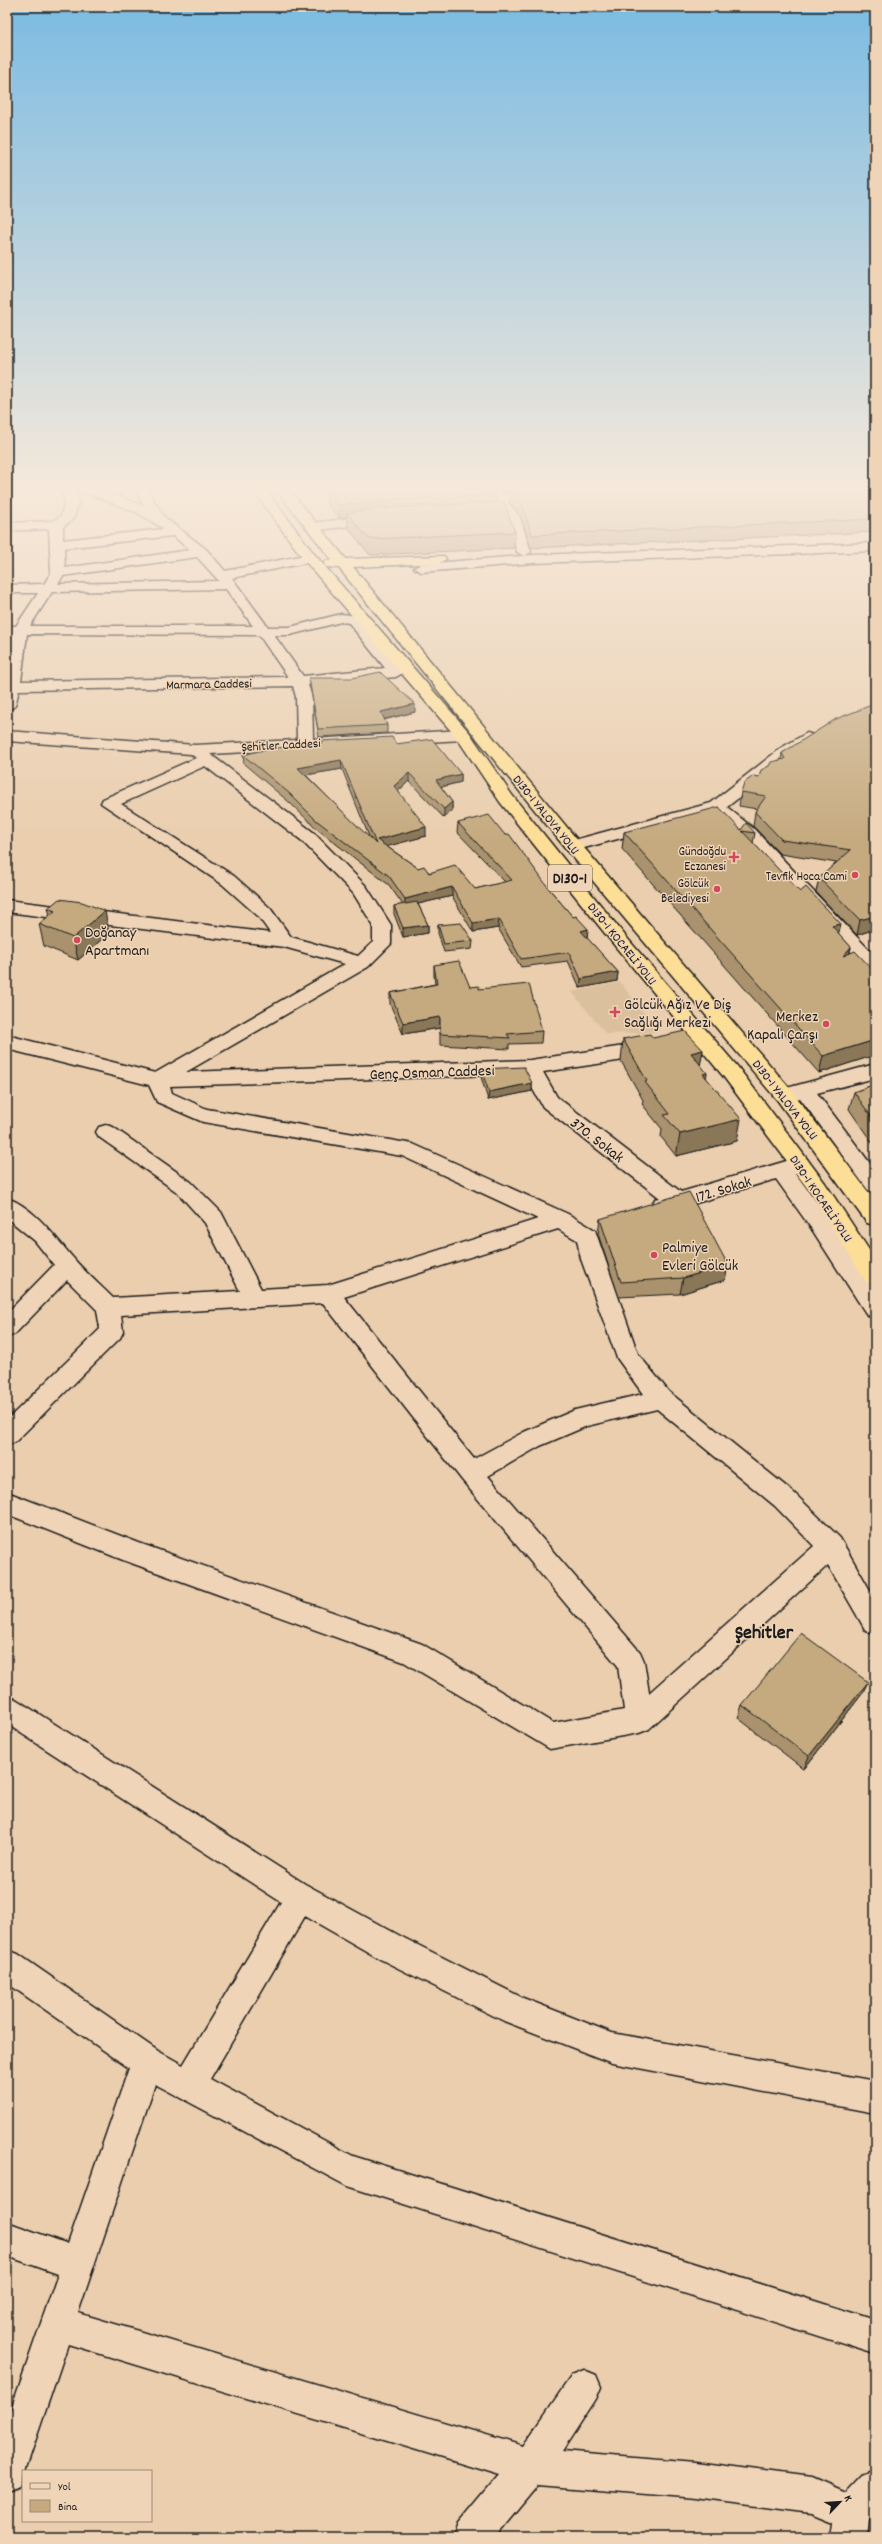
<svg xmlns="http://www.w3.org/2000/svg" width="882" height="2544" viewBox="0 0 882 2544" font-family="Dekko,sans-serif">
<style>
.built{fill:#dbc09d}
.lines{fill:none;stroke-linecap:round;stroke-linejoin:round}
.street-casing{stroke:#1c1c1c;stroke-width:3}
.secondary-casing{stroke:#1c1c1c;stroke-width:3}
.highway-casing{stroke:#1c1c1c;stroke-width:3}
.street{fill:#f0d4b7;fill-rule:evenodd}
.secondary{fill:#f0d4b7;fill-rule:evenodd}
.highway{fill:#fdde96;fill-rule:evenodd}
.wall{fill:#a9926d;stroke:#1c1c1c;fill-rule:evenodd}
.shaded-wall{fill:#8a7759;stroke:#1c1c1c}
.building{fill:#c5aa7f;stroke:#1c1c1c;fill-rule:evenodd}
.poi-dot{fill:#d1495b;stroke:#f0d4b7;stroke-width:1.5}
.labels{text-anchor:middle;stroke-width:3;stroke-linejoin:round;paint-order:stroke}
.far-street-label{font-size:13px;fill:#1c1c1c;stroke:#f0d4b7}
.far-poi-label{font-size:13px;fill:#1c1c1c;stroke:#f0d4b7;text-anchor:end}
.shield{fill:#f0d4b7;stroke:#5c534a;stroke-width:1}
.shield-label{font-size:15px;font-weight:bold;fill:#1c1c1c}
.poi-label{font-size:16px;fill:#1c1c1c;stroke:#f0d4b7;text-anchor:start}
.street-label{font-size:16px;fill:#1c1c1c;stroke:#f0d4b7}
.district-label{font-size:20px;font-weight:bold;fill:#1c1c1c;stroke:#f0d4b7}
</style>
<rect width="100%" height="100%" fill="#eaceae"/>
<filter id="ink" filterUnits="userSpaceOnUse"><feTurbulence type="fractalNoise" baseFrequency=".025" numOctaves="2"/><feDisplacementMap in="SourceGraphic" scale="8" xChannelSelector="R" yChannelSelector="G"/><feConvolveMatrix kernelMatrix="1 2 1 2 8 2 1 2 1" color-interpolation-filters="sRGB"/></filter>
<g filter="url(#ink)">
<!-- built -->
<path class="built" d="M620 982 659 1032 606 1034 572 992Z"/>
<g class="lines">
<!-- street casing -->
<g class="street-casing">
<path id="street" d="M58 486H70L79 500 74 518 63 527V540L164 529 136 512 76 489 75 486H92L144 506 133 486H145L165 518 206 549 225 571 310 554 315 555 317 558 315 561 232 578 268 627H290L341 614 358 616 404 672 396 677 308 685 312 697 313 739 463 730 471 735 463 740 210 754 313 832 366 886 391 925V944L368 967 186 1072 530 1060 651 1042 658 1044 661 1049 658 1054 651 1056 543 1072 557 1097 681 1192 800 1157 807 1159 810 1164 807 1169 795 1173 827 1216 875 1291V1318L867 1315 811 1228 776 1179 663 1213 655 1211 652 1205 655 1199 660 1198 543 1107 524 1074 170 1086 172 1093 207 1109 413 1144 568 1214 595 1230 638 1354 669 1392 793 1492 840 1538 875 1599V1635L866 1631 828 1565 649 1729 639 1733 550 1749 404 1662 123 1560 7 1514V1492L139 1543 422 1644 553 1723 624 1710 618 1666 462 1480 323 1303 121 1315 123 1332 120 1338 15 1442 7 1445V1420L100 1329 97 1310 67 1280 15 1334 7 1337V1313L54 1265 35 1241 7 1218V1198C34 1207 56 1238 74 1259 86 1273 100 1285 113 1298L240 1291 205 1223 177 1192 99 1137 96 1132 99 1127 106 1125 113 1127 191 1182 221 1212 261 1289 328 1285 538 1219 402 1156 203 1122 157 1102 149 1085 7 1049V1035L155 1073 345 964 284 947 7 912V900L270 933 258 916 222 884 101 803 103 799 196 758 191 754 7 741V731L195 745 297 740 296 697 293 686 19 690 15 706 7 711V674L12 634H7V626H16L38 593H7V585L44 584 51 573 49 529 7 531V523L53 521 61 516 65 500ZM173 536 190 550 65 568 64 548ZM197 557 219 581 58 584 63 576ZM226 589 253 626H30L52 592ZM341 622 349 623 385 668 303 676 274 635H290ZM27 634 259 635 288 677 21 681ZM205 766 301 840 353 893 373 925V942L358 956 291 937 270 908 234 876 121 804ZM558 1229 577 1240 581 1259 617 1358 643 1394 575 1410 524 1432 474 1459 344 1297ZM657 1409 775 1506 814 1546 649 1693 644 1661 640 1652 488 1476 540 1446 587 1426Z
M482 486H495L501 494 605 486 589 495 507 501 520 517 531 552 524 556 517 552 507 518Z
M376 515 383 519 381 522 312 531 305 527 312 523Z
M807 733 813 735 815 738 727 807 754 829 875 956V973L868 971 742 837 714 813 573 851 567 850 564 846 567 842 711 803 781 748Z
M875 1064V1078L817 1093 875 1170V1193L868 1190 800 1098 790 1101 783 1099 780 1094 783 1089Z
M7 1696 17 1700 305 1884 402 1937 523 1998 612 2033 875 2081V2113L612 2063 504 2021 380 1959 305 1916 210 2079 353 2156 875 2320V2354L347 2186 155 2084 78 2313 523 2446 572 2375 584 2370 596 2375 601 2387 596 2399 562 2451 696 2462 812 2477 847 2492 862 2476 875 2471V2515L869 2520 867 2537H831L833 2522 811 2513 696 2498 538 2485 495 2537H453L458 2524 499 2475 68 2344 20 2486 7 2491V2421L58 2274 7 2256V2222L68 2244 129 2068 7 1983V1950L18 1954 158 2051 183 2065 281 1902 7 1724Z"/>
</g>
<!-- secondary casing -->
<g class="secondary-casing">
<path id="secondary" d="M875 543V551L533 563 421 572 414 568 421 564 533 555Z"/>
</g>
<!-- highway casing -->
<g class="highway-casing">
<path id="highway" d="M250 486H263L315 555 469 732 512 795 627 938 737 1066 825 1183 875 1259V1285L867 1283 811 1193 723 1076 615 946 500 802 457 738 305 561Z
M273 486H286L346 559 444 556 446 559 439 563 353 567 579 842 792 1091 875 1201V1225L867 1223 778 1101 567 850 339 568 326 567 324 564 326 561 332 560Z"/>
</g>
<!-- street -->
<use href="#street" class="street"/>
<!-- secondary -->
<use href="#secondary" class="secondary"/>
<!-- highway -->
<use href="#highway" class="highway"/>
</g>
<!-- wall -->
<path class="wall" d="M496 486H875V532L531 548 521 517 510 502V492H502Z
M326 491 496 495V502L515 532 514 548 372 555 369 554 348 528 347 517 339 518 327 504Z
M309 678 415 712 384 720 387 725V733L319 737 310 686Z
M875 710V930V929L857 935 816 892 819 878 837 863 780 854 753 826 755 812 757 809 739 806 741 792 759 777 769 766 781 760 782 753Z
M321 741 396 744 461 774V782L441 787 452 802V811L444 818 409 781 398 791 426 836 386 846 418 868 475 889 505 882 457 832 458 823 550 890 573 917 588 929 587 938 618 972 617 981 580 988 568 961 521 967 498 928 473 932 452 896 418 904 428 925V933L403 937 394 914V906L403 905 389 885 317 829 289 802 244 764 243 755 321 743ZM342 769 370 839 306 775Z
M741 830 755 833 753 843 851 947 850 953 875 972V1055L819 1073 622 849 624 832Z
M48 908 109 933 78 960 44 946 39 924 50 915Z
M438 925 473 941 472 949 444 952 438 933Z
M434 965 470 987 479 989 542 1031 541 1043 509 1044V1049L440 1045V1028L403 1034 390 1004V993L435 984 434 976Z
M653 1038 703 1050 700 1064 706 1079 737 1141 676 1156 661 1137 662 1129 642 1104 643 1100 621 1061 623 1039Z
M481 1069 532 1083V1091L488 1100 481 1077Z
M875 1084V1147L849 1109 854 1092Z
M600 1219 728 1265 725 1280 680 1294 619 1297 598 1234Z
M862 1694 804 1769 738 1718 742 1705Z"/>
<!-- shaded-wall -->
<path class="shaded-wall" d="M386 500V512L347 513V517L339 518 338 505Z
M415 704V712L381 720V712Z
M341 760 342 769 299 776 298 768Z
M409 773V781L394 795V786Z
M461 774V782L436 788V780Z
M452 802V811L444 818V809Z
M426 827V836L378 849 377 840Z
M452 887V896L405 907V899Z
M105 911 109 933 78 960 73 938Z
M875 916V929L857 935 860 920Z
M499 919 498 928 473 932V923Z
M841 924 837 940 832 926Z
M428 925V933L403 937V928Z
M588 929 587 938 580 940 581 931Z
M851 947 847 964 843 956Z
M618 972 617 981 580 988 581 979Z
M440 1017V1028L403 1034V1023Z
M875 1040V1055L819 1073 823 1056Z
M703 1050 699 1072 691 1053Z
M707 1073 704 1095 703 1074Z
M532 1083V1091L488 1100 489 1092Z
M741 1119 737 1141 676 1156 680 1134Z
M728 1265 725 1280 680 1294 683 1278Z
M868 1682 862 1694 804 1769 809 1756Z"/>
<!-- building -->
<path class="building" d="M356 486H490L496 495 386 500 338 505 326 491Z
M559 486H875V519L532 535 522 504 510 489Z
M504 502 515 532 372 539 368 538 347 513 386 508Z
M380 672 415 704 381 712 387 725 318 729 309 678H352Z
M869 706 875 710V916L860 920 819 878 851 850 782 840 755 812 766 796 741 792 744 783 753 776 759 777 761 770 769 766 771 762 785 759 782 753 836 719Z
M392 737 396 744 432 739 461 774 436 780 452 802 444 809 409 773 394 786 426 827 377 840 418 868 424 866 429 873 455 865 475 889 512 880 458 823 489 815 505 835 509 834 550 890 573 917 576 916 588 929 581 931 618 972 581 979 569 952 521 959 499 919 473 923 452 887 405 899 389 876 316 820 289 793 243 755 267 749 322 743 321 741ZM341 760 376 844 298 768Z
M719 807 741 830 746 823 755 833 742 831 800 892 806 887 841 924 832 926 851 947 843 956 855 951 875 972V1040L823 1056 624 832Z
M59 899 82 902 105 911 73 938 39 924 55 911 48 908Z
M417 902 428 925 403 928 394 906Z
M461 923 473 941 444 944 438 925Z
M459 961 470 987 479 986V989L529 984 542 1031 507 1034 510 1038 440 1034V1017L403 1023 390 993 437 984 434 965Z
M685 1031 703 1050 691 1053 707 1073 703 1074 741 1119 680 1134 664 1115 670 1114 645 1082 647 1081 623 1039 650 1034 653 1038Z
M524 1067 532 1083 489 1092 481 1069Z
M875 1084V1122L854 1092Z
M689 1192 728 1265 683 1278 621 1282 600 1219Z
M801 1633 868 1682 809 1756 742 1705Z"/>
</g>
<!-- sky -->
<linearGradient id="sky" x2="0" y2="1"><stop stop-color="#7bbbe2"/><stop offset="0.58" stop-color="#f6e9db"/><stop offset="1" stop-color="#f6e9db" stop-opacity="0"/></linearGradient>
<rect width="882" height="842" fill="url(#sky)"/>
<!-- markers -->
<g class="poi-dot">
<path d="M732 851h4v4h4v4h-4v4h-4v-4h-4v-4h4z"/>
<circle cx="855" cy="875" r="4"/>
<circle cx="717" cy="889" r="4"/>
<circle cx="77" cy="940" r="4"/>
<path d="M613 1006h4v4h4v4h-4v4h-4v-4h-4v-4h4z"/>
<circle cx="826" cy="1024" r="4"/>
<circle cx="654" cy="1255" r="4"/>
</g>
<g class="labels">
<!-- far-street labels -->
<g class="far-street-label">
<text transform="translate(209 683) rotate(-1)" y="5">Marmara Caddesi</text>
<text transform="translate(281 744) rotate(-3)" y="5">Şehitler Caddesi</text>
<text transform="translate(547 814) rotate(51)" y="5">D130-1 YALOVA YOLU</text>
<text transform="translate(623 943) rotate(51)" y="5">D130-1 KOCAELİ YOLU</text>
<text transform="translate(786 1099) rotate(52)" y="5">D130-1 YALOVA YOLU</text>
<text transform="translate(822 1198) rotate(56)" y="5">D130-1 KOCAELİ YOLU</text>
</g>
<!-- far-poi labels -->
<g class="far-poi-label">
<text x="726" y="855">Gündoğdu<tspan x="726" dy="15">Eczanesi</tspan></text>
<text x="847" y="880">Tevfik Hoca Cami</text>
<text x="709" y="887">Gölcük<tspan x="709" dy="15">Belediyesi</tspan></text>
</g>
<!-- shield labels -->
<rect class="shield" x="548" y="865" width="44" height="26" rx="3"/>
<g class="shield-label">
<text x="570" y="883">D130-1</text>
</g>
<!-- poi labels -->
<g class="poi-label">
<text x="85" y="937">Doğanay<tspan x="85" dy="18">Apartmanı</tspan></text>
<text x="624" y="1009">Gölcük Ağız Ve Diş<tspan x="624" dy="18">Sağlığı Merkezi</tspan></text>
<text x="818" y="1021" text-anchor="end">Merkez<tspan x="818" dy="18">Kapalı Çarşı</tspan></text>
<text x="662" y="1252">Palmiye<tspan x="662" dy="18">Evleri Gölcük</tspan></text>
</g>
<!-- street labels -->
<g class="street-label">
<text transform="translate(432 1071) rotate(-2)" y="6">Genç Osman Caddesi</text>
<text transform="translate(598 1139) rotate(38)" y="6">370. Sokak</text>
<text transform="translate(723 1188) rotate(-17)" y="6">172. Sokak</text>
</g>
<!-- district labels -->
<g class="district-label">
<text x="764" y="1638">Şehitler</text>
</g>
</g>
<!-- margin -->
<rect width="882" height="2544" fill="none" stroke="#f0d4b7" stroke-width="24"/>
<rect x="12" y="12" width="858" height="2520" fill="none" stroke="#1c1c1c" stroke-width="1.5" filter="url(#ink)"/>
<!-- legend -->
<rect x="22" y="2470" width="130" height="52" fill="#f0d4b7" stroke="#9b8a79"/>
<rect x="30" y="2483" width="20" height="6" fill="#f0d4b7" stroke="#9b8a79"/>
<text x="58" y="2490" font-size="12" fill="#1c1c1c">Yol</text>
<rect x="30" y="2500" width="20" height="12" fill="#c5aa7f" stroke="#9b8a79"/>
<text x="58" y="2510" font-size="12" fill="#1c1c1c">Bina</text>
<!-- north arrow -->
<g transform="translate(840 2502) rotate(65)" stroke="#f0d4b7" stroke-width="3" paint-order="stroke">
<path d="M0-3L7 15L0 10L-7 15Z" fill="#1c1c1c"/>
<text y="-6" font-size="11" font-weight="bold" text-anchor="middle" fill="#1c1c1c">K</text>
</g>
</svg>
